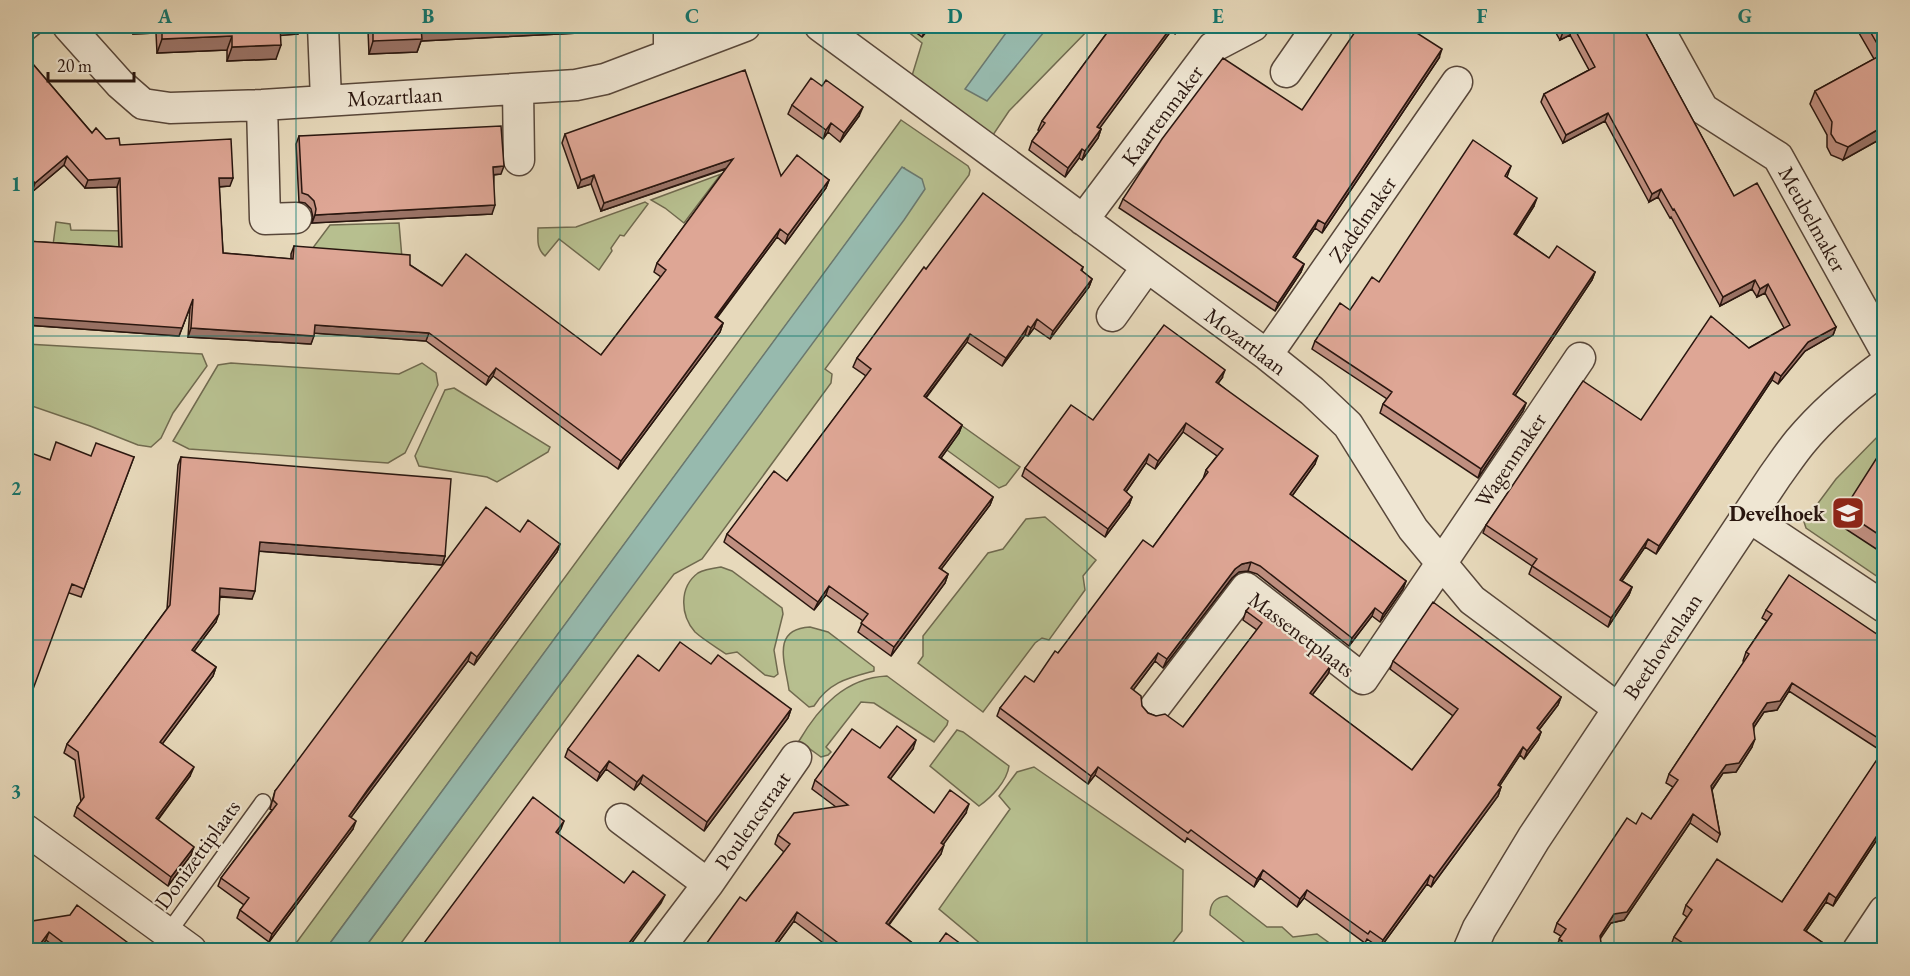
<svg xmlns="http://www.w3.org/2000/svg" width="1910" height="976" viewBox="0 0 1910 976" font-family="'EB Garamond',serif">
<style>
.green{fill:#b7bf8f;stroke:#706a4f;stroke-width:1.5}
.water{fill:#97baae;stroke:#6b786e;stroke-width:1.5}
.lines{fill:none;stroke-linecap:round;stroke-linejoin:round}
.service-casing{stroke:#58473a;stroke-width:18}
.minor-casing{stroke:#58473a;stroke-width:33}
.tertiary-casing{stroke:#58473a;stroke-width:36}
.service{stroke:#efe6d3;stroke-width:15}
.minor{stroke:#efe6d3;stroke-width:30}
.tertiary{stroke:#efe6d3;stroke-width:33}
.wall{fill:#bf8f80;stroke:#29160f;stroke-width:1.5}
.shaded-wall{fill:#9b7468;stroke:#29160f;stroke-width:1.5}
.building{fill:#dea695;stroke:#29160f;stroke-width:1.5}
.grid{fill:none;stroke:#0f766e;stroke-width:1.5;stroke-opacity:0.55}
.labels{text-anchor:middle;stroke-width:4.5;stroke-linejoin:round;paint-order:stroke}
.street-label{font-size:22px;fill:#29160f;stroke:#efe6d3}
.poi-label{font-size:22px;font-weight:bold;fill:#29160f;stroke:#efe6d3;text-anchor:end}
.neatline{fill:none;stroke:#0f766e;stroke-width:2}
.grid-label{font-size:20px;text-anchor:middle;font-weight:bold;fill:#0f766e}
</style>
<rect width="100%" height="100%" fill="#e7d9bb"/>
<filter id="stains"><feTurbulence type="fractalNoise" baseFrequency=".00333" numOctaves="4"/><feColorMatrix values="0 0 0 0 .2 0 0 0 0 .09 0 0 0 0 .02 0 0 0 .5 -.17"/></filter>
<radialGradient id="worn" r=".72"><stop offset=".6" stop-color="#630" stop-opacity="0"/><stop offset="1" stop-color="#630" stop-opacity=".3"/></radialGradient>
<!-- green -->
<path class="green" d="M901 26H1092L1009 111 991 138 911 79 922 43Z
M901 120 968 166 970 170 969 175 825 369 832 374 831 383 702 559 674 574 619 647 396 950H363L606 622 904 168H902L325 950H291Z
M721 174 684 223 665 208 651 200Z
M645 202 648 204 624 236 620 235 611 248 612 251 599 270 559 239 545 256C536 248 538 239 538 228L576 227Z
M56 222 70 224 71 230 127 231 129 251 53 245Z
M399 223 402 258 309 253 330 225Z
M26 344 202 354 207 366 173 413 161 438 151 447 138 445 90 426 26 404Z
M231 363 399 374 422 363 436 373 438 385 405 453 388 463 189 449 173 441 218 365Z
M454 388 550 447 548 452 497 482 487 477 419 466 415 456 445 390Z
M937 408 1020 467 1006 485 999 488 918 429Z
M1884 430V470L1838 523 1884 552V564L1883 567 1884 568V581L1806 528 1804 522 1836 479Z
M1045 517 1096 560 1083 576 1085 590 1049 640 1042 638 1035 643 983 712 918 663 923 656V636L988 553 1003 549 1026 519Z
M721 567 732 571 782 608 783 614 774 650 778 674 774 677 765 675 737 652 726 654C716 647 704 640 695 632 680 615 679 587 698 573 705 569 714 568 721 567Z
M810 627 828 632 874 667V671C848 678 829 682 814 706L809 707 789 690C785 662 771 629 810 627Z
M887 676 948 721 947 725 934 742 874 703 861 702 826 747 831 752 828 755 821 757 799 741C819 707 845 678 887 676Z
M957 730 963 732 1009 766C1007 781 992 797 979 806L930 766Z
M1034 767 1183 870 1182 931 1167 950H988L939 909 1010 809 999 796 1017 772Z
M1227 896 1267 927H1282L1293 937 1317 934 1339 950H1254L1210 915C1210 903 1215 897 1227 896Z"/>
<!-- water -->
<path class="water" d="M1011 26H1049L987 101 965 89Z
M902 167 922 179 925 189 904 220 363 950H325Z"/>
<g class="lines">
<!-- service casing -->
<g class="service-casing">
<path id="service" d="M26 34 36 26
M168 933 263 802"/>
</g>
<!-- minor casing -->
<g class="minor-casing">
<path id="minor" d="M68 26 120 84 143 104 170 108 262 105 576 85 605 79 745 26
M323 26 326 100
M669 26V55
M820 26 1267 355 1312 391 1348 425 1413 529 1472 600 1619 709
M1657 26 1703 109 1778 157 1884 348
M1286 72 1318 26
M518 89 519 160
M262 105 265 219 296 218
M1083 220 1213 47 1253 26
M1112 316 1147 267
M1267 355 1457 82
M1749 517 1884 607
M1155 707 1246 588 1363 679 1580 358
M621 819 708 884
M26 830 191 950
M658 950 708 884 796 757
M1858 950 1884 911"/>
</g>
<!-- tertiary casing -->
<g class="tertiary-casing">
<path id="tertiary" d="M1470 950 1479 929 1534 838 1775 476C1783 465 1791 453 1800 442 1824 413 1854 388 1884 366"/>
</g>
<!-- service -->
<use href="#service" class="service"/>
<!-- minor -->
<use href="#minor" class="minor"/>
<!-- tertiary -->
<use href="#tertiary" class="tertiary"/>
</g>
<!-- wall -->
<path class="wall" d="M132 26H301L298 34 280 35 276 59 227 61V50L157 53 156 33 133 34Z
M344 26H582L579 33 421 41 417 52 369 54 368 31 344 32Z
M907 26H931L922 37Z
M1112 26H1181L1175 34 1171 31 1099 128 1101 129 1098 138 1082 160 1079 158 1065 177 1029 150 1032 141 1039 131 1038 130 1042 121Z
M1552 26H1642L1734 196 1836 327 1833 335 1805 351 1778 384 1772 380 1656 554 1645 547 1622 581 1632 587 1629 595 1608 627 1529 574 1532 566 1483 533 1486 525 1749 348 1784 328 1765 293 1757 297 1752 289 1720 306 1671 217 1670 218 1658 197 1649 202 1605 121 1563 143 1541 102 1544 94 1589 70 1570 35 1560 40Z
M1855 26H1884V137L1843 160 1831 155 1827 147V135L1810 104 1815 91 1874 59Z
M26 56 92 133 120 145 230 186 219 187 223 253 291 259V254L294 246 410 265 442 286 601 355 661 277 654 272 657 263 726 169 601 211 591 184 578 188 562 143 565 134 781 176 829 180 826 188 785 244 777 237 717 318 723 323 720 332 618 469 493 376 486 385 426 341 314 333 311 344 188 337 190 307 179 336 26 325V241L119 247 117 187 85 188 64 165 32 192 26 185Z
M1439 58 1322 233 1315 228 1295 258 1304 264 1301 272 1275 311 1119 208 1123 199 1302 110Z
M792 105 859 116 840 142 828 132 823 139 788 114Z
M299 136 501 174 494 175 492 214 312 223 313 217 311 209 305 203 299 202 296 144Z
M1511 166 1507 177 1534 206 1516 235 1549 258 1595 272 1592 280 1515 395 1526 403 1523 411 1478 478 1380 413 1383 404 1387 399 1312 349 1315 341 1350 310 1379 282Z
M1083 267 1082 271 1092 279 1089 287 1050 339 1034 328 1028 336 1025 335 1002 366 967 342 926 398 962 425 959 433 941 458 993 497 990 505 941 569 948 574 945 583 891 656 858 632 863 621 826 595 814 610 724 542 727 534 787 481 866 376 853 367 857 358 926 269Z
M1222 378 1218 383 1315 464 1292 496 1406 581 1403 589 1380 622 1372 616 1349 646 1257 574 1248 571 1239 572 1232 578 1163 668 1155 661 1133 690 1142 706 1148 713 1183 727 1257 630 1243 620 1246 611 1331 665 1328 674 1312 695 1412 770 1453 716 1390 669 1393 661 1561 697 1558 705 1539 730 1541 732 1538 740 1524 759 1520 755 1499 786 1501 787 1498 796 1431 887 1427 884 1380 948 1367 939 1365 943 1304 898 1297 907 1260 878 1254 887 1187 838 1185 842 1095 775 1088 784 997 716 1000 708 1034 682 1058 653 1153 547 1203 479 1206 470 1217 456 1183 432 1155 469 1146 463 1126 492 1132 497 1129 505 1105 537 1022 476 1025 468 1093 420Z
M26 453 50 460 91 456 134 457 81 597 69 593 30 513 26 511Z
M181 457 445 556 442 565 259 551 252 599 220 597 216 622 194 651 216 667 213 676 162 744 190 776 158 820 191 855 168 886 74 816 77 807 81 802 75 760 64 753 67 744 167 609 178 465Z
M1884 459V554L1838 524 1843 511Z
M520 532 560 544 557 552 474 665 468 661 365 798 351 817 353 829 269 942 237 918 240 910 244 905 218 886 221 878 272 810 270 809 275 791Z
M1766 610 1884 639V829L1833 906 1826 902 1806 931 1835 951H1679L1671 945 1674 937 1687 917 1683 914 1686 905 1782 902 1883 752 1789 691 1777 710 1764 712 1754 727 1752 747 1736 772 1723 773 1712 790 1720 834 1717 842 1690 823 1624 920 1611 923 1557 948 1556 947 1561 936 1554 932 1557 923 1636 824 1651 819 1673 787 1666 783 1669 774 1744 662 1743 661 1746 652 1767 621 1762 618Z
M711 664 791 709 788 718 704 831 640 783 634 790 606 769 597 781 565 757 568 749 659 671Z
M880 748 913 749 890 779 934 813H966L943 844 941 854 889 925 923 951H834L794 921 772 951H701L746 901 784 852 775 844 778 835 836 807 812 789 815 780Z
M26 922 139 951H60L46 940 38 951H26Z"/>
<!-- shaded-wall -->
<path class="shaded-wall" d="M136 26H159L156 33 133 34Z
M278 26H301L298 34 275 36Z
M347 26H370L368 31 344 32Z
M479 26H582L579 33 421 41 417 52 369 54 373 41 421 28Z
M927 26H931L922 37Z
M1172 26H1173L1171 31 1094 136 1097 127Z
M1178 26H1181L1175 34Z
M1573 26 1570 35 1560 40 1563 32Z
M232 36 227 50 157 53 162 39Z
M281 45 276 59 227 61 232 47Z
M1442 49 1439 58 1322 233 1325 224Z
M863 107 859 116 840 142 844 133Z
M1608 113 1605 121 1563 143 1566 135Z
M831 123 828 132 823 139 826 130Z
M1884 126V137L1843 160 1848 147Z
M1101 129 1098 138 1082 160 1085 151Z
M1082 149 1079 158 1065 177 1068 168Z
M67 156 64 165 32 192 35 183Z
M733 159 730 167 601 211 604 203Z
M504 166 501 174 490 175 493 167Z
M594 175 591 184 578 188 581 180Z
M120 178 117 187 85 188 88 180Z
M219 178H233L230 186 216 187Z
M829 180 826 188 785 244 788 235Z
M1661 189 1658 197 1649 202 1652 194Z
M1537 198 1534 206 1511 242 1514 234Z
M495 205 492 214 312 223 315 215Z
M1318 220 1315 228 1290 265 1293 257Z
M780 229 777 237 711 325 715 317Z
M1304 264 1301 272 1275 311 1278 303Z
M1595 272 1592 280 1510 403 1513 394Z
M1092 279 1089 287 1050 339 1053 331Z
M1755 280 1752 289 1720 306 1723 297Z
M1768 284 1765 293 1757 297 1760 289Z
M193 299 179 336 26 325V317Z
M1037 319 1034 328 1028 336 1031 328Z
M723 323 720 332 618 469 621 461Z
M315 325 429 333 426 341 312 333Z
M1028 326 1025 335 1002 366 1006 358Z
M1836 327 1833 335 1805 351 1778 384 1781 376 1808 342Z
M191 328 314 336 311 344 188 337Z
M970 334 967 342 920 405 924 396Z
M496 368 493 376 486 385 489 377Z
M1225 370 1222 378 1213 390 1216 382Z
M1775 372 1772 380 1656 554 1659 546Z
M1526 403 1523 411 1478 478 1481 469Z
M1186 423 1183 432 1155 469 1158 461Z
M962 425 959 433 936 465 939 457Z
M1149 454 1146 463 1121 499 1124 490Z
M1318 456 1315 464 1287 503 1290 494Z
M993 497 990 505 936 576 939 568Z
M1132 497 1129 505 1105 537 1108 529Z
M1648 539 1645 547 1617 588 1620 580Z
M260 542 445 556 442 565 257 551Z
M560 544 557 552 474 665 477 657Z
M1251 562 1248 571 1239 572 1232 578 1163 668 1167 659 1235 569 1242 564Z
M948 574 945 583 891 656 894 647Z
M1406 581 1403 589 1380 622 1383 614Z
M829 586 826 595 814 610 818 602Z
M1632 587 1629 595 1608 627 1611 618Z
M220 588 255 591 252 599 217 596Z
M1375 608 1372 616 1349 646 1352 638Z
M219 614 216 622 189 658 192 650Z
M471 652 468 661 346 824 349 816Z
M1158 653 1155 661 1128 697 1131 688Z
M1331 665 1328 674 1307 702 1310 693Z
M216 667 213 676 157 751 160 742Z
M1792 683 1789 691 1777 710 1764 712 1750 733 1753 724 1767 703Z
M1561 697 1558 705 1534 736 1537 728Z
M791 709 788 718 704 831 707 822Z
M1541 732 1538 740 1524 759 1527 751Z
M1755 739 1752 747 1736 772 1723 773 1708 795 1711 786 1726 765Z
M916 740 913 749 885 786 888 777Z
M1523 747 1520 755 1495 793 1498 785Z
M609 761 606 769 597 781 600 773Z
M194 767 190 776 152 827 156 818Z
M1098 767 1095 775 1088 784 1091 776Z
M643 775 640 783 634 790 637 782Z
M1501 787 1498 796 1431 887 1434 878Z
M969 804 966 813 938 852 941 843Z
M1693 814 1690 823 1624 920 1611 923 1596 945 1600 936 1614 914Z
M356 821 353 829 269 942 272 934Z
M564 821 561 829 553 840 556 832Z
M1884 825V829L1833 906 1836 898Z
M944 845 941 854 883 932 886 923Z
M194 847 191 855 168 886 171 877Z
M1263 870 1260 878 1254 887 1257 879Z
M1430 875 1427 884 1380 948 1383 940Z
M1307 890 1304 898 1297 907 1300 899Z
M1829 893 1826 902 1801 938 1804 930Z
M665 895 661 903 626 951H623Z
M797 912 794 921 772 951H769Z
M49 932 46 940 38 951H35Z"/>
<!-- building -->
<path class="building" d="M162 26H280L281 45 232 47V36L162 39Z
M373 26H479L421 28 422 39 373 41Z
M1112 26H1172L1097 127 1101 129 1085 151 1082 149 1068 168 1032 141 1045 123 1042 121Z
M1359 26H1406L1442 49 1325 224 1318 220 1293 257 1304 264 1278 303 1123 199 1162 139 1223 58 1302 110Z
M1560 26H1642L1734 196 1757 183 1836 327 1808 342 1781 376 1775 372 1659 546 1648 539 1620 580 1632 587 1611 618 1532 566 1537 559 1486 525 1583 381 1641 420 1711 316 1749 348 1790 325 1768 284 1760 289 1755 280 1723 297 1674 209 1673 210 1661 189 1652 194 1608 113 1566 135 1544 94 1595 67 1573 26 1563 32Z
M1867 26H1884V126L1848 147 1836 142 1831 134 1832 122 1815 91 1883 54Z
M26 56 92 133 96 128 106 139 119 138 120 145 231 139 233 178H219L223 253 293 259 294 246 410 255V265L442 286 466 254 601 355 666 270 657 263 733 159 604 203 594 175 581 180 565 134 745 70 781 176 797 155 829 180 788 235 780 229 715 317 723 323 621 461 496 368 489 377 429 333 315 325 314 336 191 328 193 299 182 328 26 317V241L122 247 120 178 88 180 67 156 35 183 26 173Z
M811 78 822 86 826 80 863 107 844 133 831 123 826 130 792 105Z
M501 126 504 166 493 167 495 205 315 215 316 209 314 201 308 195 302 193 299 136Z
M1473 140 1511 166 1505 176 1537 198 1514 234 1549 258 1557 246 1595 272 1513 394 1526 403 1481 469 1383 404 1392 392 1315 341 1340 303 1350 310 1372 277 1379 282Z
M983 193 1083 267 1081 270 1092 279 1053 331 1037 319 1031 328 1028 326 1006 358 970 334 924 396 962 425 939 457 993 497 939 568 948 574 894 647 861 623 868 614 829 586 818 602 727 534 774 471 787 481 871 369 857 358 924 267 926 269Z
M1164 325 1225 370 1216 382 1318 456 1290 494 1406 581 1383 614 1375 608 1352 638 1260 566 1251 562 1242 564 1235 569 1167 659 1158 653 1131 688 1141 696 1142 706 1148 713 1156 716 1165 714 1183 727 1262 623 1246 611 1252 604 1331 665 1310 693 1412 770 1458 709 1393 661 1433 602 1561 697 1537 728 1541 732 1527 751 1523 747 1498 785 1501 787 1434 878 1430 875 1383 940 1370 931 1368 934 1307 890 1300 899 1263 870 1257 879 1191 830 1188 833 1098 767 1091 776 1000 708 1025 676 1034 682 1055 651 1058 653 1143 540 1153 547 1208 472 1206 470 1223 449 1186 423 1158 461 1149 454 1124 490 1132 497 1108 529 1025 468 1071 405 1093 420Z
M56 442 91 456 96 443 134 457 84 589 72 584 26 708V524L33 504 26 502V451L50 460Z
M1878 456 1884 459V538L1843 511Z
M181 457 451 479 445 556 260 542 255 591 220 588 219 614 192 650 216 667 160 742 194 767 156 818 194 847 171 877 77 807 84 797 81 774 78 752 67 744 170 605Z
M486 507 520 532 528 520 560 544 477 657 471 652 368 789 349 816 356 821 272 934 240 910 249 898 221 878 277 804 273 800 275 791Z
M1789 575 1884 639V742L1792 683 1780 701 1767 703 1753 724 1755 739 1739 763 1726 765 1711 786 1720 834 1693 814 1627 912 1614 914 1600 936 1602 949 1601 951H1556L1562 941 1559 939 1566 929 1557 923 1627 818 1636 824 1642 813 1651 819 1678 780 1669 774 1749 654 1746 652 1772 614 1766 610Z
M680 642 711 664 718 655 791 709 707 822 643 775 637 782 609 761 600 773 568 749 638 655 659 671Z
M897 726 916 740 888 777 934 813 950 790 969 804 941 843 944 845 886 923 923 951H849L797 912 769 951H701L740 897 746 901 790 844 778 835 794 813 848 805 815 780 852 729 880 748Z
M1884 749V825L1836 898 1829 893 1804 930 1835 951H1695L1674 937 1692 910 1686 905 1717 859 1782 902Z
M533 797 564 821 556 832 624 883 633 871 665 895 623 951H426L421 947Z
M77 905 139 951H74L49 932 35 951H26V922L70 915Z
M946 933 965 947 964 949 966 951H933Z"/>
<!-- grid -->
<path class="grid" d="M296 26V950M560 26V950M823 26V950M1087 26V950M1350 26V950M1614 26V950M26 336H1884M26 640H1884"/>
<!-- icons -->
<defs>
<g id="school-square" transform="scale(1.725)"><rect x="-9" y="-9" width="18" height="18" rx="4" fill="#8f2418" stroke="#efe6d3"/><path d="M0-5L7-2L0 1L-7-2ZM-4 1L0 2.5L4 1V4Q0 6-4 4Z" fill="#fff"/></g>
</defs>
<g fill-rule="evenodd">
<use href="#school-square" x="1848" y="513"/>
</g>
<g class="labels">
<!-- street labels -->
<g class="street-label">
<text transform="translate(395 96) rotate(-3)" y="8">Mozartlaan</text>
<text transform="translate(1162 115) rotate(-53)" y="8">Kaartenmaker</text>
<text transform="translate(1362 219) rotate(-55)" y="8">Zadelmaker</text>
<text transform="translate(1813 219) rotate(61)" y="8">Meubelmaker</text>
<text transform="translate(1246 341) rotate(37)" y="8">Mozartlaan</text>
<text transform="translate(1510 460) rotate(-56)" y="8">Wagenmaker</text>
<text transform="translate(1302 634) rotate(37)" y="8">Massenetplaats</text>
<text transform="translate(1662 646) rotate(-56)" y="8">Beethovenlaan</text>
<text transform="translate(752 820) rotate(-55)" y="8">Poulencstraat</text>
<text transform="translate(197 854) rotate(-54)" y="8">Donizettiplaats</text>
</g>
<!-- poi labels -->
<g class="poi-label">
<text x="1825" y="521">Develhoek</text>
</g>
</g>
<!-- margin -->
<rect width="1910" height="976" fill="none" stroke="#e7d9bb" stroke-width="66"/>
<!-- scale -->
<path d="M48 72v9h86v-9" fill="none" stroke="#29160f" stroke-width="3"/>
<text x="57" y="72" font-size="18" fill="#29160f" stroke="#efe6d3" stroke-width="4.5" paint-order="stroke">20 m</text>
<rect x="33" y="33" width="1844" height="910" class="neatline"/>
<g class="grid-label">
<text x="165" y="23">A</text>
<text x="428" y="23">B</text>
<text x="692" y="23">C</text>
<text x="955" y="23">D</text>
<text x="1218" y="23">E</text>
<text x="1482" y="23">F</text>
<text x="1745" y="23">G</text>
<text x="16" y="191">1</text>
<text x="16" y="495">2</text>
<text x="16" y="798">3</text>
</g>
<rect width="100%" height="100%" filter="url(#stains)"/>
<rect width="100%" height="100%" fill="url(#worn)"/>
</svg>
